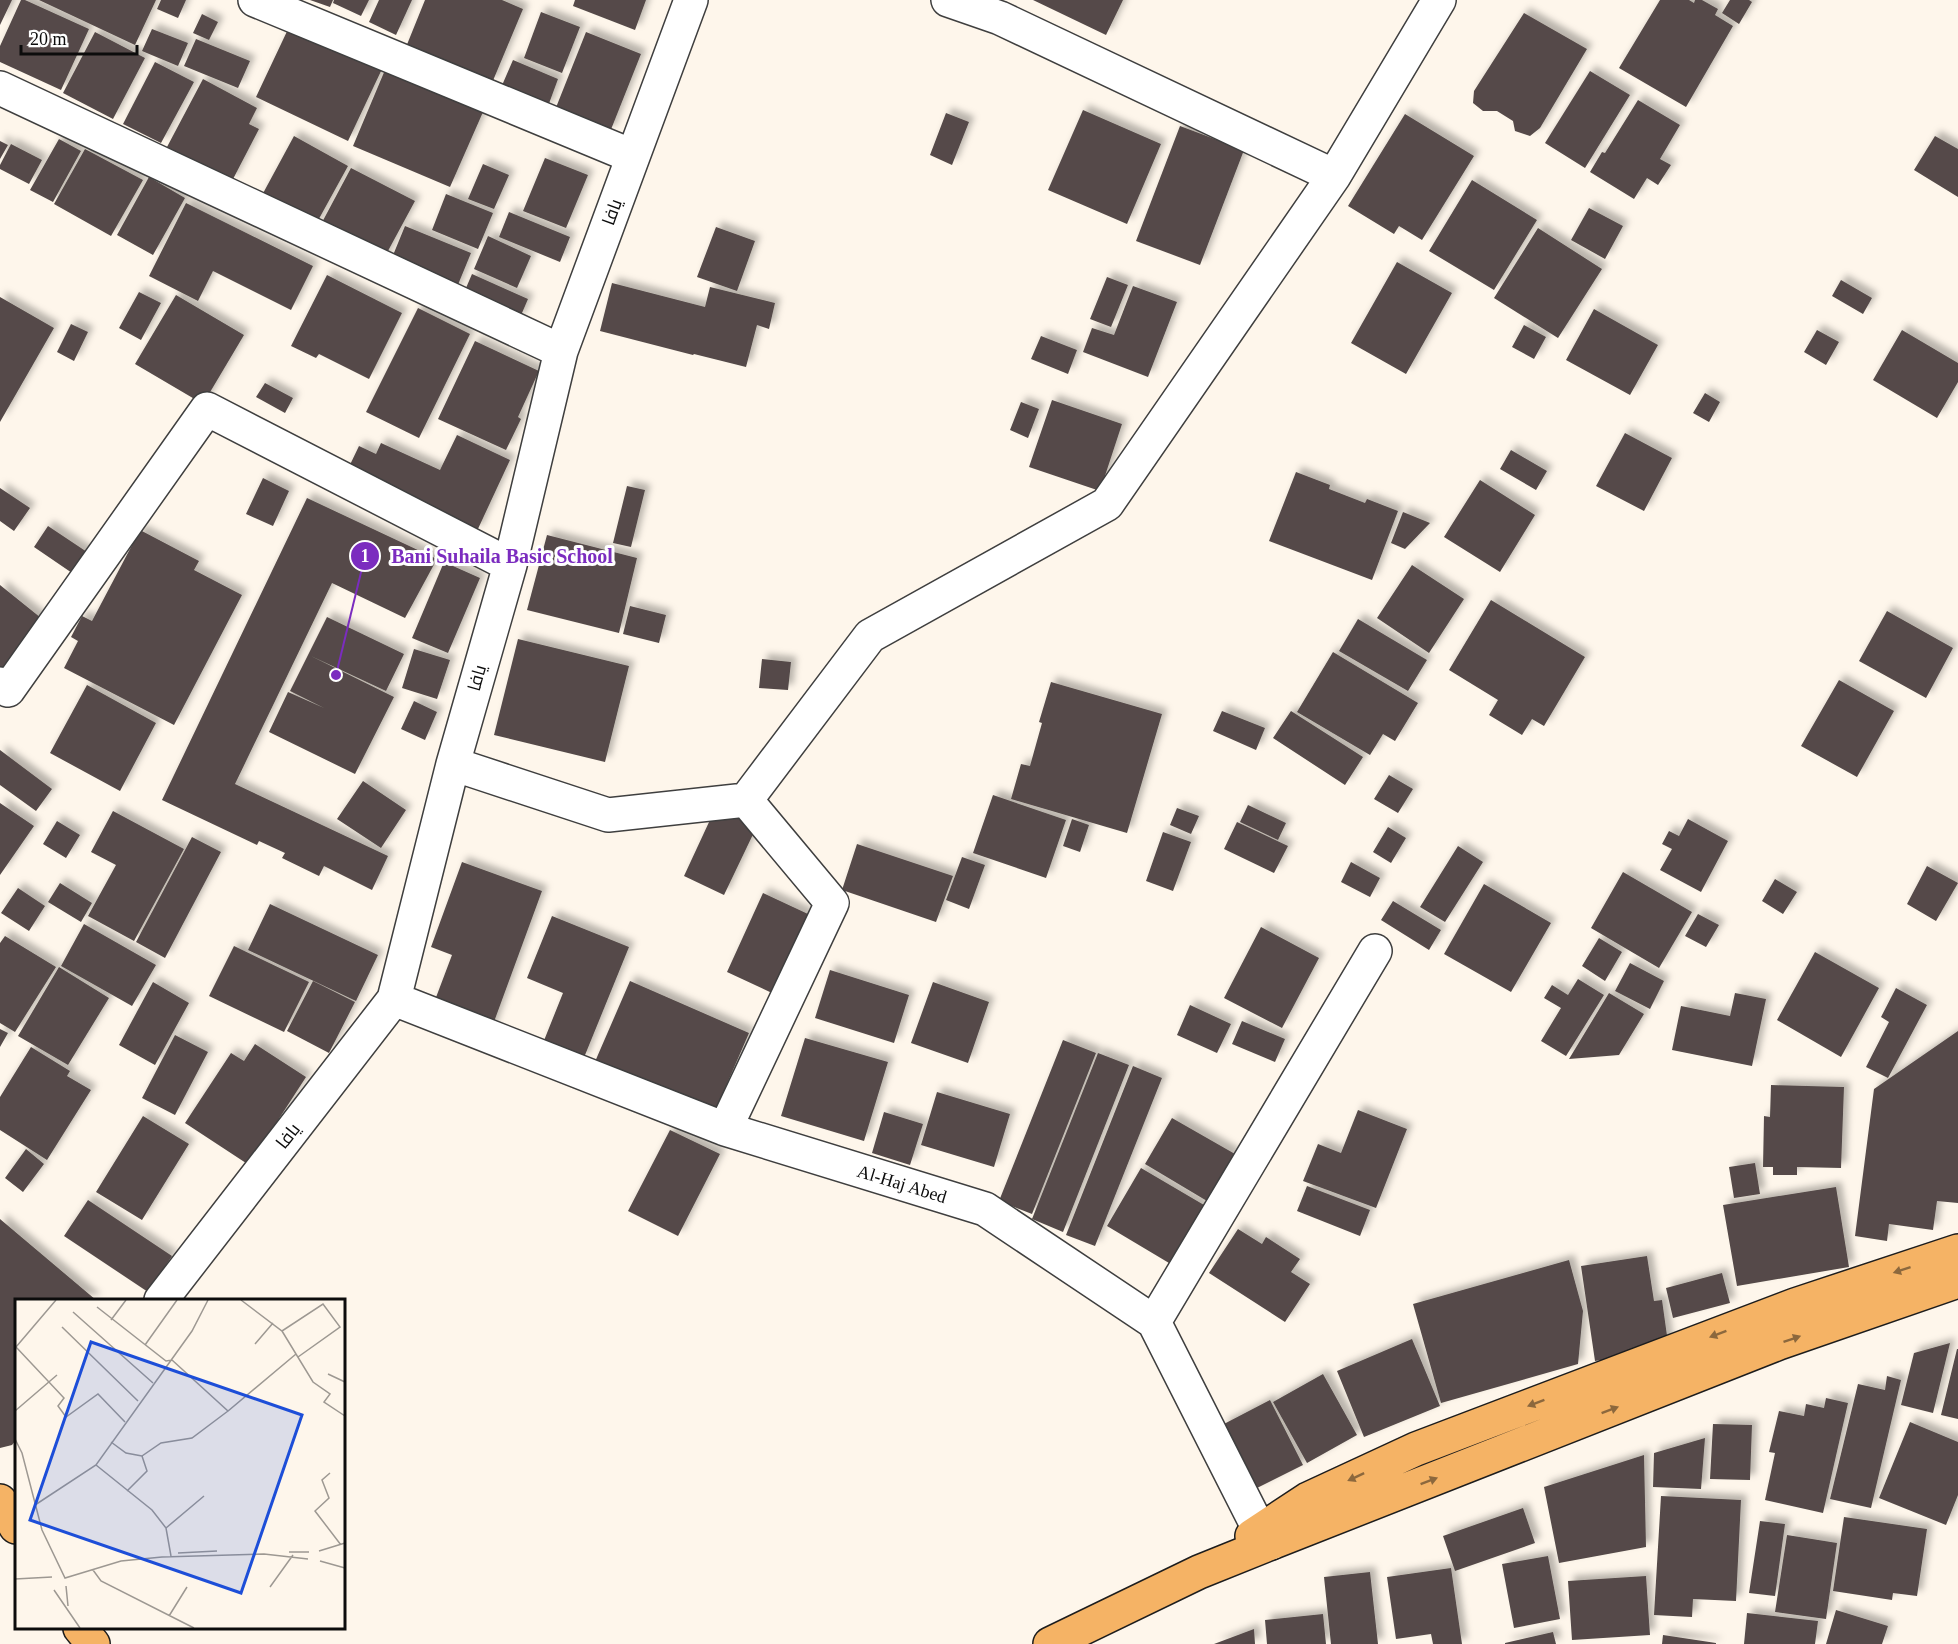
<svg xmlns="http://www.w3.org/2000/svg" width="1958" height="1644" viewBox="0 0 1958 1644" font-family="'Times New Roman',Cairo,serif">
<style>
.building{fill:#544a48;filter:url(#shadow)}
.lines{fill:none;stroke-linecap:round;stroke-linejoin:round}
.minor-casing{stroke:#3f3f3f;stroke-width:36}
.major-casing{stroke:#1d1d1d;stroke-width:36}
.minor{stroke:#fff;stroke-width:33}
.major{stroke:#f5b365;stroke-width:33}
.oneway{fill:#8c683d}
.labels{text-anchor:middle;stroke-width:6;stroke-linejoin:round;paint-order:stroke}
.street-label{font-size:18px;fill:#0c0c0c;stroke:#fff}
.inset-road{fill:none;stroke:#9d9892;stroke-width:1.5}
.view{fill:#1d4ed8;fill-opacity:0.15;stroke:#1d4ed8;stroke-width:3}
.inset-edge{fill:none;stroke:#0c0c0c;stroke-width:3}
.leader{fill:none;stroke:#7b2cbf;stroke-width:2}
.callout-dot{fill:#7b2cbf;stroke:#fff;stroke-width:2}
.mark-label{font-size:18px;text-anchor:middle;font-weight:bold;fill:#fff}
.callout-label{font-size:20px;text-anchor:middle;font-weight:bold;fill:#7b2cbf;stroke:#fff;stroke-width:6;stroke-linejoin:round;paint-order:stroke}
</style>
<defs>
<filter id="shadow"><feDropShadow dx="5.5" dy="-5.5" stdDeviation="3" flood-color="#0004"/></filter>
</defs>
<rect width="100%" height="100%" fill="#fef6eb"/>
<!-- building -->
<path class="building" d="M0 0H12L0 25Z
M21 0H25L89 29 61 90 0 62V46Z
M39 0H156L135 45Z
M161 0H186L178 18 157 9Z
M310 0H333L330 7Z
M334 0H369L361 16 333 3Z
M379 0H412L396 35 369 22Z
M425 0H502L523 9 492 83 406 47Z
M575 0H646L635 30 573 6Z
M1033 0H1123L1106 35Z
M1660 0H1689L1694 3 1695 0H1702L1718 9 1715 15 1733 26 1686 107 1619 68Z
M1730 0H1749L1752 2 1739 24 1722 13Z
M541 12 580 27 562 73 524 58Z
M1524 13 1587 49 1540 128 1530 136 1515 131 1513 121 1497 111H1483L1473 103 1474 91Z
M202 14 218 22 209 40 193 33Z
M290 25 382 69 348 141 256 97Z
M152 29 188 43 178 66 142 51Z
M95 32 145 58 113 119 63 93Z
M586 32 641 54 610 132 555 110Z
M196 39 250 61 238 88 184 66Z
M513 60 558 79 547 109 500 90Z
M155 62 194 82 161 143 123 124Z
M385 70 483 112 450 187 353 146Z
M1590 71 1630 95 1585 168 1545 143Z
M203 79 257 108 249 124 259 129 232 181 167 147Z
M1638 100 1680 125 1660 159 1671 165 1658 185 1647 178 1634 199 1590 172 1602 152 1605 153Z
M1083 110 1161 144 1127 224 1048 190Z
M946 113 969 122 952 165 930 155Z
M1405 114 1474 156 1422 240 1399 226 1394 234 1348 206Z
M1180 126 1244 150 1200 265 1136 241Z
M294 136 348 166 315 226 261 197Z
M1935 136 1958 149V197L1914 170Z
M59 139 81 151 53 202 30 190Z
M0 141 8 145 0 159Z
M11 144 42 160 29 184 0 169V165Z
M85 149 143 180 111 236 54 204Z
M545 158 588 175 566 228 523 211Z
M483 164 509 175 494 209 468 199Z
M351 168 415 201 382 262 319 228Z
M149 177 185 198 153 255 117 235Z
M1472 180 1537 220 1494 290 1429 251Z
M446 194 493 213 478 249 432 230Z
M186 203 313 266 291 310 213 271 198 301 149 276Z
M1589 208 1623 226 1605 259 1571 240Z
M509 212 570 237 560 262 499 237Z
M405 226 471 253 455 292 389 265Z
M716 227 755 241 737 291 697 277Z
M1538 228 1602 269 1558 338 1494 298Z
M488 236 531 256 517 288 474 269Z
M1397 262 1452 293 1406 374 1351 343Z
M472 274 528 299 519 320 463 295Z
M327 275 402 313 369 379 319 354 316 358 291 346Z
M1107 277 1128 285 1111 327 1090 319Z
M1841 280 1872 298 1863 314 1832 296Z
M612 283 705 307 710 287 775 303 769 329 757 325 746 367 694 354 693 355 600 331Z
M1133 286 1177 302 1148 377 1083 352 1092 328 1114 335Z
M139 292 161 303 141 340 119 328Z
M176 295 244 335 203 404 135 364Z
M0 297 54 328 0 422Z
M418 308 470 334 419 438 366 412Z
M1594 309 1658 345 1630 395 1566 360Z
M71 324 88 332 74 361 57 352Z
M1524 325 1546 337 1534 359 1512 347Z
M1817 330 1839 342 1826 365 1804 352Z
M1902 330 1958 363V382L1937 418 1873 380Z
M1041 336 1077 350 1068 374 1031 359Z
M475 341 539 371 518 417 521 419 506 450 438 419Z
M265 383 293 398 285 413 256 397Z
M1705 393 1720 402 1709 422 1693 413Z
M1052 400 1122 424 1100 491 1029 467Z
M1021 402 1039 409 1028 438 1010 430Z
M1625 433 1672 458 1644 511 1596 486Z
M457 435 510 460 477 531 347 471 359 446 376 454 381 443 440 470Z
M1511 450 1547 471 1536 490 1500 469Z
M1296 472 1330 485 1329 489 1365 503 1367 499 1398 511 1372 580 1269 541Z
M263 478 289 491 273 526 246 514Z
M1480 480 1535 515 1500 572 1444 537Z
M627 486 645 490 631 547 613 543Z
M0 488 30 508 14 531 0 521Z
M307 498 437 559 405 618 332 583 235 784 388 856 372 890 324 866 319 876 282 858 285 853 259 841 257 845 162 800Z
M1403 512 1430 523 1405 549 1391 543Z
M48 526 90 554 75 575 34 547Z
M140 530 199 561 194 570 242 595 174 725 64 668 78 641 71 637 82 616 92 621Z
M547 535 637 558 619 633 527 610Z
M444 562 480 578 448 653 412 638Z
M1412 565 1464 599 1429 653 1377 618Z
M0 585 46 622 0 680Z
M1491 600 1585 657 1544 726 1532 719 1522 735 1489 715 1498 700 1449 670Z
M630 606 666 615 659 643 623 634Z
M1887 611 1953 648 1926 698 1859 661Z
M327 617 404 654 386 691 311 656 394 697 355 774 269 732 288 692 324 708 290 691Z
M1358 619 1427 660 1408 691 1339 651Z
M518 639 629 666 605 762 494 735Z
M414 649 450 660 437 699 402 688Z
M1333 652 1418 703 1395 741 1383 734 1370 755 1297 712Z
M762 659 791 662 788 690 759 688Z
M1839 680 1894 711 1857 777 1801 746Z
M1051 682 1162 714 1127 833 1011 799 1021 764 1030 766 1042 723 1039 722Z
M87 685 156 723 120 791 50 753Z
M414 701 437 712 425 740 401 729Z
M1222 711 1265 728 1256 750 1213 731Z
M1291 711 1363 757 1345 785 1273 738Z
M0 750 52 789 36 811 0 785Z
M1389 775 1413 789 1398 813 1374 799Z
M363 781 406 810 381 848 337 819Z
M993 795 1066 820 1046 878 973 853Z
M0 803 34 826 0 875Z
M1248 805 1286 823 1278 840 1240 822Z
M716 807 757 826 724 895 684 876Z
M1177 808 1199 816 1191 834 1170 825Z
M113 811 184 849 134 941 88 916 116 865 91 852Z
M1072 819 1089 825 1080 852 1063 846Z
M1688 819 1728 841 1701 892 1660 870 1672 849 1662 844 1669 831 1679 836Z
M57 821 80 835 66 858 43 844Z
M1237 822 1288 846 1274 873 1224 849Z
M1388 827 1406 838 1391 863 1373 852Z
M1163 832 1191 842 1173 891 1146 881Z
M192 837 221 852 165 958 136 942Z
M857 844 953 876 936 922 842 890Z
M1458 846 1483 862 1445 922 1420 907Z
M962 857 985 865 969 909 946 900Z
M462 862 542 891 491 1030 432 1008 452 955 431 947Z
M1351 862 1380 878 1370 897 1341 882Z
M1927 866 1958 883 1936 921 1907 904Z
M1623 872 1692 912 1659 968 1591 928Z
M1775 879 1797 892 1783 914 1762 901Z
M60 883 92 903 81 922 48 902Z
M1484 884 1551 923 1511 992 1444 954Z
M18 888 45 906 29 931 1 913Z
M763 893 808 914 772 993 727 972Z
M1393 901 1441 930 1429 950 1381 920Z
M270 904 378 955 356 1001 248 950Z
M1698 914 1719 925 1706 947 1685 936Z
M552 916 629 947 583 1060 543 1043 563 993 527 978Z
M84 924 156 965 132 1006 61 966Z
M1261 927 1319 958 1282 1028 1224 998Z
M5 936 56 967 15 1032 0 1023V943Z
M1599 938 1622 952 1605 981 1582 966Z
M234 946 309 982 284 1032 209 996Z
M1815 952 1879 988 1841 1057 1777 1020Z
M1630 963 1664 981 1650 1009 1615 991Z
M59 967 109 998 68 1065 18 1036Z
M830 970 909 995 894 1043 815 1018Z
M1578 979 1604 995 1566 1056 1541 1041 1561 1008 1544 998 1552 985 1568 995Z
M313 981 355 1002 329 1053 287 1031Z
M630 981 749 1033 713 1116 594 1064Z
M153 982 189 1003 155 1065 119 1045Z
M933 982 989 1002 968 1063 911 1043Z
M1896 988 1927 1005 1888 1078 1866 1067 1889 1022 1881 1017Z
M1609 993 1644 1014 1619 1055 1569 1059Z
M1735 993 1766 999 1752 1066 1672 1050 1681 1006 1730 1016Z
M1190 1005 1231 1024 1217 1053 1177 1035Z
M1242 1021 1285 1039 1275 1062 1232 1044Z
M0 1029 8 1033 0 1047Z
M1958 1031V1203L1937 1201 1933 1230 1889 1224 1887 1241 1855 1236 1874 1089Z
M175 1035 208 1052 175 1115 142 1098Z
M805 1038 888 1062 864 1141 781 1116Z
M1063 1040 1096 1053 1032 1214 999 1201Z
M255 1044 306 1077 249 1165 185 1123 231 1053 244 1061Z
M31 1047 70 1071 67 1076 91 1090 47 1160 0 1130V1097Z
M1098 1053 1129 1065 1063 1232 1032 1219Z
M1133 1066 1162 1078 1095 1246 1066 1235Z
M1771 1085 1844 1087 1841 1168 1797 1167V1175H1773V1167H1763L1764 1116 1770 1117Z
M937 1092 1010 1114 994 1167 921 1145Z
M1358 1110 1407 1129 1376 1208 1303 1181 1318 1144 1341 1153Z
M884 1112 923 1124 910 1165 872 1153Z
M143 1116 189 1144 142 1220 96 1192Z
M1172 1118 1235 1154 1207 1201 1145 1164Z
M670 1130 720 1154 678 1236 628 1211Z
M26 1149 44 1164 23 1192 5 1178Z
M1755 1163 1760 1194 1734 1198 1729 1167Z
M1141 1168 1204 1205 1169 1263 1107 1226Z
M1307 1186 1370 1210 1360 1236 1297 1211Z
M1836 1187 1849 1267 1737 1286 1723 1205Z
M88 1200 172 1256 148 1292 64 1236Z
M0 1219 96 1300H16V1440L12 1445 0 1448Z
M1238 1229 1262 1244 1266 1237 1300 1259 1291 1272 1310 1284 1285 1322 1209 1273Z
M1647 1256 1654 1301 1662 1300 1669 1350 1595 1361 1581 1266Z
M1569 1260 1583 1311 1578 1364 1441 1403 1413 1304Z
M1722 1273 1730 1303 1673 1318 1666 1288Z
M1412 1339 1440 1406 1364 1437 1337 1371Z
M1950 1343 1933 1413 1901 1405 1914 1353Z
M1957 1349H1958V1419L1941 1415Z
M1323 1374 1357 1435 1307 1463 1273 1402Z
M1887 1376 1901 1380 1871 1508 1830 1499 1858 1384 1885 1390Z
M1826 1398 1848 1403 1823 1513 1765 1500 1775 1453 1769 1452 1779 1411 1804 1416 1806 1404 1824 1408Z
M1270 1400 1303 1465 1255 1489 1222 1425Z
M1910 1422 1958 1442V1495L1946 1525 1879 1498Z
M1713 1424 1752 1425 1750 1480 1710 1479Z
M1705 1438 1701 1489 1653 1487 1654 1453Z
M1644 1455 1646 1547 1559 1563 1544 1487Z
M1661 1496 1741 1500 1736 1601 1693 1599 1692 1617 1654 1615Z
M1523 1508 1535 1543 1455 1571 1443 1536Z
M1844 1517 1927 1529 1917 1596 1893 1593 1892 1600 1833 1591Z
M1760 1521 1785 1524 1775 1596 1749 1593Z
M1787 1535 1837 1543 1826 1619 1775 1612Z
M1548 1556 1560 1619 1514 1628 1502 1564Z
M1451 1568 1462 1644H1433L1431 1634 1396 1639 1387 1577Z
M1370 1572 1378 1644H1331L1324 1577Z
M1646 1576 1650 1635 1572 1640 1568 1581Z
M1836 1610 1888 1626 1882 1644H1826Z
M1747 1613 1818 1621 1815 1644H1744Z
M1323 1614 1326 1644H1267L1265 1620Z
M1254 1629 1255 1644H1214Z
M1553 1632 1556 1644H1505V1643Z
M1663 1635 1716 1643V1644H1662Z"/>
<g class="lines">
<!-- minor casing -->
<g class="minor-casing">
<path id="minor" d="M255 0 632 156
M948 0 1000 18 1334 176 1439 0
M0 88 561 351
M0 684 8 690 207 409 510 565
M453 764 608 815 746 800
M394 999 725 1129 985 1209 1154 1322 1260 1531 1271 1543
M725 1129 832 903 746 800 870 636 1107 504 1334 176
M161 1300 394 999 453 764 510 565 561 351 691 0
M1154 1322 1375 951"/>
</g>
<!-- major casing -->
<g class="major-casing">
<path id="major" d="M0 1501 16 1527
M1252 1536 1308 1499 1416 1449 1795 1305 1958 1251
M80 1628 93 1644
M1050 1644 1199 1572 1271 1543 1779 1343 1958 1281"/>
</g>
<!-- minor -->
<use href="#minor" class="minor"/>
<!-- major -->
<use href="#major" class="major"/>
</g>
<!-- one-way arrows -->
<defs><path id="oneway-solid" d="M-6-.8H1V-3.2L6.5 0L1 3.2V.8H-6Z" transform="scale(1.5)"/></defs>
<g class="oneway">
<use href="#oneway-solid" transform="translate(1902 1270) rotate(162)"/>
<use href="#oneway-solid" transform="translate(1718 1334) rotate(159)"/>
<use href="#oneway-solid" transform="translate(1792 1339) rotate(-19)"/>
<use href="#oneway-solid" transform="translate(1536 1403) rotate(159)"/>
<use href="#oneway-solid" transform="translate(1610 1410) rotate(-21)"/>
<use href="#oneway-solid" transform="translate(1356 1477) rotate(155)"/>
<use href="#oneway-solid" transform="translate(1429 1481) rotate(-21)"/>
</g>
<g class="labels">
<!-- street labels -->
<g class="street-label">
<text transform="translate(612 212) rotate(-70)" y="6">يافا</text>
<text transform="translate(477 678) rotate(-74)" y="6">يافا</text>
<text transform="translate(288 1136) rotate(-52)" y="6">يافا</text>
<text transform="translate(902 1184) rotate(17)" y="6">Al-Haj Abed</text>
</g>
</g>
<!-- overview -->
<g transform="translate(15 1299)">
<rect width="330" height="330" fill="#fef6eb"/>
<path class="inset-road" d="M41 1 1 48 49 99 43 107 51 118 83 95 110 123M226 1 267 32 308 5 325 28 283 58M82 8 151 62 157 61 213 112 281 55M58 13 138 84M96 21 111 1M47 28 123 102M267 32 298 83 315 95 309 103 330 117M240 45 258 24M130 46 162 1M313 75 330 83M0 112 42 76M0 140 7 154 27 231 50 279 106 262 147 258 249 255 293 260M96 143 111 154 127 157M81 166 137 211 151 229 156 257M315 174 307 181 314 199 300 212 326 246M112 192 132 172 127 157 146 144 177 139 213 112M20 206 81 166 177 32 193 1M151 229 189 197M304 252 330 244M274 253H294M163 254 202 252M305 262 330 269M78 271 86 282 179 329M0 280 37 278M51 287 53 307M255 288 278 256M39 291 65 329M154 317 172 288"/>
<path class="view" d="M76 43 287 116 226 294 15 221Z"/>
<rect width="330" height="330" class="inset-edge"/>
</g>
<!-- callouts -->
<path class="leader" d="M336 675L365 556"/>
<g class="callout-dot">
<circle cx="336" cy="675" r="6"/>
<circle cx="365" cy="556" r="15"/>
</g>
<g class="mark-label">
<text x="365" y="562">1</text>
</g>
<g class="callout-label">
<text x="502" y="563">Bani Suhaila Basic School</text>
</g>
<!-- scale -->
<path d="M21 45v9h116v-9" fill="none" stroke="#0c0c0c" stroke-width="3"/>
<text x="30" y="45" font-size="18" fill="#0c0c0c" stroke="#ffffff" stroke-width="4.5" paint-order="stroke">20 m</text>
</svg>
